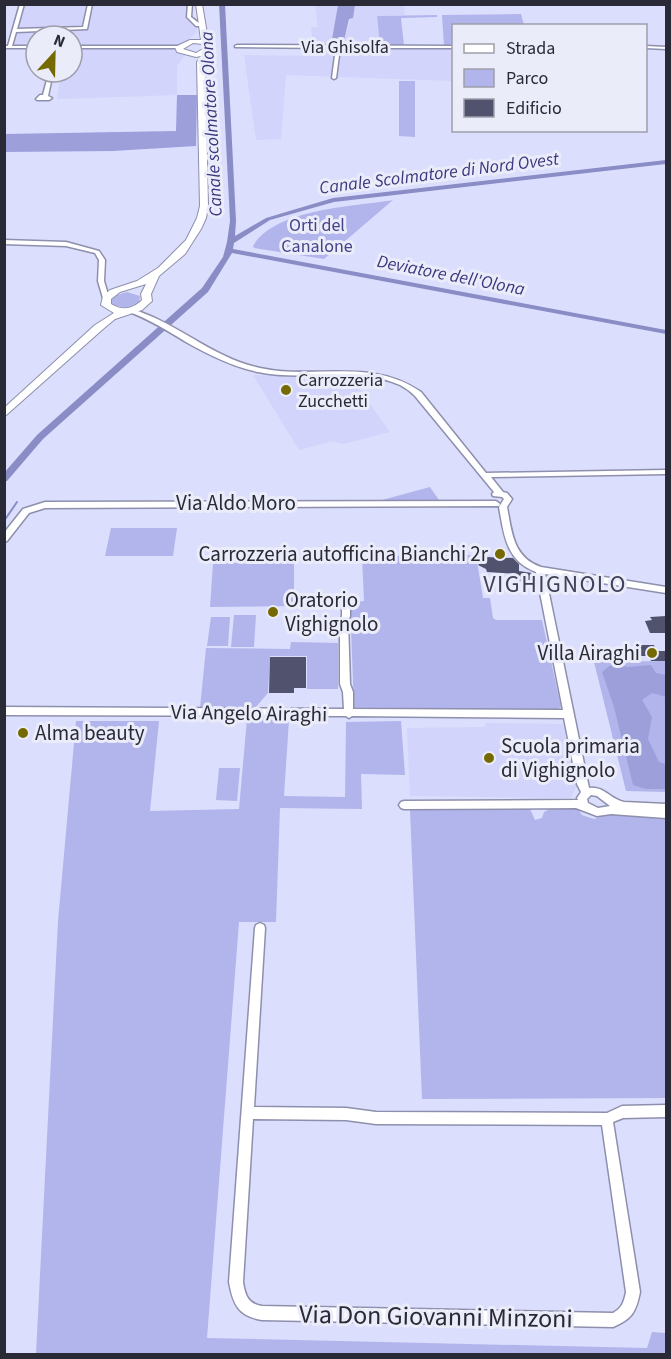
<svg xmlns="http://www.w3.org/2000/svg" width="671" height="1359" viewBox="0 0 671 1359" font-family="'Source Sans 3',sans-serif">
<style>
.built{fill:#d2d4fb}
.green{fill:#b2b5eb}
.forest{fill:#9c9fda}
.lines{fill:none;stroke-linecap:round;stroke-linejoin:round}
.stream{stroke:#8a8cc6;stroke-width:2}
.canal{fill:#8a8cc6;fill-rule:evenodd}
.building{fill:#51526d}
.street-casing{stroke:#8e8fad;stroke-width:3}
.secondary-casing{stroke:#8e8fad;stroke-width:2}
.street{fill:#fff;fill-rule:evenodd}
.secondary{fill:#fff;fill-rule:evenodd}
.poi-dot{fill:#746a01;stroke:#ebecf9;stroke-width:2}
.labels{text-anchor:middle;stroke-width:6;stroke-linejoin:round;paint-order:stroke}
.far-street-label{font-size:18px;fill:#2a2a36;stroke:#ebecf9}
.far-water-label{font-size:18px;font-style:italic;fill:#3c387f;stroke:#ebecf9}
.far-park-label{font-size:18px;fill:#46438b;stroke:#ebecf9}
.far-poi-label{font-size:18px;fill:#2a2a36;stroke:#ebecf9;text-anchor:start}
.street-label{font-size:21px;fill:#2a2a36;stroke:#ebecf9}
.poi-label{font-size:21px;fill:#2a2a36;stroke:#ebecf9;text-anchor:start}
.quarter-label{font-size:24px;letter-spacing:1.5px;fill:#3f4059;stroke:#ebecf9}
.near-street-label{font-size:26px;fill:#2a2a36;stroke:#ebecf9}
</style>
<rect width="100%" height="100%" fill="#dbdefd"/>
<!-- built -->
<path class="built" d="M20 5H190V17L198 25 196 33 179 47 72 46V36H36V46H10Z
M315 5H338L331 45H313L311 27H318Z
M355 5H404L405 15 377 16 380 46H453V81L286 75 281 139 256 140 244 55 317 56 318 53H334L335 48H342Z
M72 48H177L185 55 177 66V95L57 99 61 72H72Z
M253 375 352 379 390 432 343 444 333 441 299 450Z
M485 723 563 724 576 787 571 798 410 796 407 728 485 727Z"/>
<!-- green -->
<path class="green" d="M521 14 524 25 454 26 453 46H444L442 15Z
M437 15V17L401 18 404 45 440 46H380L377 16Z
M399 81H415V137L399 136Z
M393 200 324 259 254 248 253 246C276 208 353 207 393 200Z
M127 292 140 296 139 303 125 308 113 305 111 301 114 296Z
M430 487 439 500H382Z
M111 528H177L173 556H105Z
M476 555 483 598H490L493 618 496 620H542L561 707 555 711 354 708 350 602 364 601 362 556Z
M294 562V606L210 607 213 563Z
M234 615H256L254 647H231Z
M211 617H230L228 646H207Z
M291 642 338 643V689H307V656H270L268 693 255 708H200L206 648 290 649Z
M666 661V792L626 791 594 662Z
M247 719 289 720 284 796 345 797 346 722 401 721 405 775 361 774 362 809 280 808 276 922H239L207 1338 647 1348 652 1332 666 1333V1354H36L58 921 76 721H159L150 811 239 809Z
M219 768H240L237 801 216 800Z
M530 809 535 820 542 818 544 812 550 809H578L582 815 594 819 606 814 666 818V1098L422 1099 410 810Z"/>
<!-- forest -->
<path class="forest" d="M338 5H355L353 18 349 19 343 45H331Z
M177 95H197L196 146 113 151 5 152V134L176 131Z
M612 664 628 667 651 665 656 673 666 675V697L652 693 642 700 652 717 648 739 659 762 666 764V789H646L633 785 614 707 602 672Z"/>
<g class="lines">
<!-- stream -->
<path class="stream" d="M4 521 17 502"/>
<!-- canal -->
<path class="canal" d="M219 4H225L236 221 235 236 266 218 333 198 666 160V164L334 202 270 220 234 243 233 249 666 330V334L232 253 208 292 43 439 7 481 4 482V473L37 435 202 288 223 257 227 242 230 221Z"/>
</g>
<!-- building -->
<path class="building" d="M486 557 513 558 519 564V571L532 573 534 583H517L516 574 487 572 486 569 478 565Z
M666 616V633H650L645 621 652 620 650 617Z
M636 645H654L656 651H666V661H651L649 656H639Z
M270 657H306V688H294V693H269Z"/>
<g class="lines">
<!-- street casing -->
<g class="street-casing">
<path id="street" d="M20 4H24L17 29 83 27 88 4H92L87 29 16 32 12 46H36V48H4V46H8Z
M188 4H192L191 17 200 24V26H196L187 17Z
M237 45 454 46V48H340L336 78 334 79 332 78 336 48 235 47V46Z
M72 46H179L181 47 179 48H72Z
M646 46 666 47V49L646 48Z
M49 72H53L48 96 52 98 49 100H37L36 99 40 95H43Z
M4 240 66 242 99 251 105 260 104 281 109 298 106 300 103 298 98 281 99 260 95 253 66 246 4 244Z
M131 309C177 322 212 358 260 368 315 380 370 357 421 392L486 473 666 470V474L491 477 503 492 507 493 512 499 507 507C512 533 513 557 541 567L666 587V593L545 574 589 788C604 786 610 799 624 802L666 804V818L611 814 597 816 576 808 404 809 401 808 399 805 401 802 404 801 578 800 577 798 581 792 577 784 564 718 352 716 349 718 346 716 4 715V707L344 709 343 692 340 684V621L342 616V598L346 595 350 598V616L348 621 350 684 353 692V709L563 710 536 572C506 561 504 535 499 507L504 499 502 497 493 496 492 494 494 492 415 396C411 392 406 388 400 385 356 365 304 382 258 372 233 367 209 355 186 342 168 331 149 319 129 312L128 311ZM591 795 597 796 610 806 598 808 588 803 587 799Z
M496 501 500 504 499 506 45 508 29 513 7 541 4 542V533L23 509 45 502Z
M260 923 264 925 265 928 254 1107 346 1108 376 1112 607 1113 622 1106 666 1105V1117L623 1118 613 1122 640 1292C636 1312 632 1319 613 1327L262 1320C238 1316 233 1304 229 1282L255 928 256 925ZM253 1119 346 1120 376 1124 602 1125 626 1292C624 1302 622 1308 613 1313L262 1306C248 1304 245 1295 243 1282Z"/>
</g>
<!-- secondary casing -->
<g class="secondary-casing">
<path id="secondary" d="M196 4H202L208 40 213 49 205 62 208 206 206 218 201 229 185 254 159 276 151 294 152 301 142 310 115 319 103 329 4 417V408L95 325 114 313 101 305 103 296 110 290 137 281 158 268 186 240 197 218 200 206 197 62 201 56 196 57 177 52 175 47 190 40H201ZM193 43 203 44 205 48 196 53 183 49ZM146 284 141 294 142 300C133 309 122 311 111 304V299L120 292Z"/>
</g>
<!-- street -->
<use href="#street" class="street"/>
<!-- secondary -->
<use href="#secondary" class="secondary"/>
</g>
<!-- markers -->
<g class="poi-dot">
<circle cx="286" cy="390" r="6"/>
<circle cx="500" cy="554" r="6"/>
<circle cx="273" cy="612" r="6"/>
<circle cx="652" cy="653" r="6"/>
<circle cx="23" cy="733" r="6"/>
<circle cx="489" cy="758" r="6"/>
</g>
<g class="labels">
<!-- far-street labels -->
<g class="far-street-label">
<text x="345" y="53">Via Ghisolfa</text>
</g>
<!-- far-water labels -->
<g class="far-water-label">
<text transform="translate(211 124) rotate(-93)" y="6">Canale scolmatore Olona</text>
<text transform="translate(439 173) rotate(-7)" y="6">Canale Scolmatore di Nord Ovest</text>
<text transform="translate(451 275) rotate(11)" y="6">Deviatore dell'Olona</text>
</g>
<!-- far-park labels -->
<g class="far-park-label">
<text x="317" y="231">Orti del<tspan x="317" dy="21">Canalone</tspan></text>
</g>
<!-- far-poi labels -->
<g class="far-poi-label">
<text x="298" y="386">Carrozzeria<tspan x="298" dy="21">Zucchetti</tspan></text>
</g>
<!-- street labels -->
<g class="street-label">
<text x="236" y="510">Via Aldo Moro</text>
<text transform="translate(249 713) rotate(1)" y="7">Via Angelo Airaghi</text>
</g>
<!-- poi labels -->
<g class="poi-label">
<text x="488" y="561" text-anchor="end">Carrozzeria autofficina Bianchi 2r</text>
<text x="285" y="607">Oratorio<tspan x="285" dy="24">Vighignolo</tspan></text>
<text x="640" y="660" text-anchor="end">Villa Airaghi</text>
<text x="35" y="740">Alma beauty</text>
<text x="501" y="753">Scuola primaria<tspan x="501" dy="24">di Vighignolo</tspan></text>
</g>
<!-- quarter labels -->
<g class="quarter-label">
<text x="555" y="592">VIGHIGNOLO</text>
</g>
<!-- near-street labels -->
<g class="near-street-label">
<text transform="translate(436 1316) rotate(1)" y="9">Via Don Giovanni Minzoni</text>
</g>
</g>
<!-- border -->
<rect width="671" height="1359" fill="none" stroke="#2a2a36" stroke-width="12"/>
<!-- legend -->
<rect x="452" y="24" width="195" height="108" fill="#ebecf9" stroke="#9e9eab" stroke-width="1.5"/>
<rect x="464" y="44" width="30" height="9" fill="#ffffff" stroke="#9e9eab" stroke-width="1.5"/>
<text x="506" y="54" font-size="18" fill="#2a2a36">Strada</text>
<rect x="464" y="69" width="30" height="18" fill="#b2b5eb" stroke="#9e9eab" stroke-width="1.5"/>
<text x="506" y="84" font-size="18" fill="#2a2a36">Parco</text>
<rect x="464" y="99" width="30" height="18" fill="#51526d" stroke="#9e9eab" stroke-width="1.5"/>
<text x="506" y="114" font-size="18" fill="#2a2a36">Edificio</text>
<!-- north arrow -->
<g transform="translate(54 54) rotate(22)"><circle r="28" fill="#ebecf9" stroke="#9e9eab" stroke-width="1.5"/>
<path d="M0-4.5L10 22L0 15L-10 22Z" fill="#746a01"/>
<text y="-9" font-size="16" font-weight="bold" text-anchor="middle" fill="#2a2a36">N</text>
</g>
</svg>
